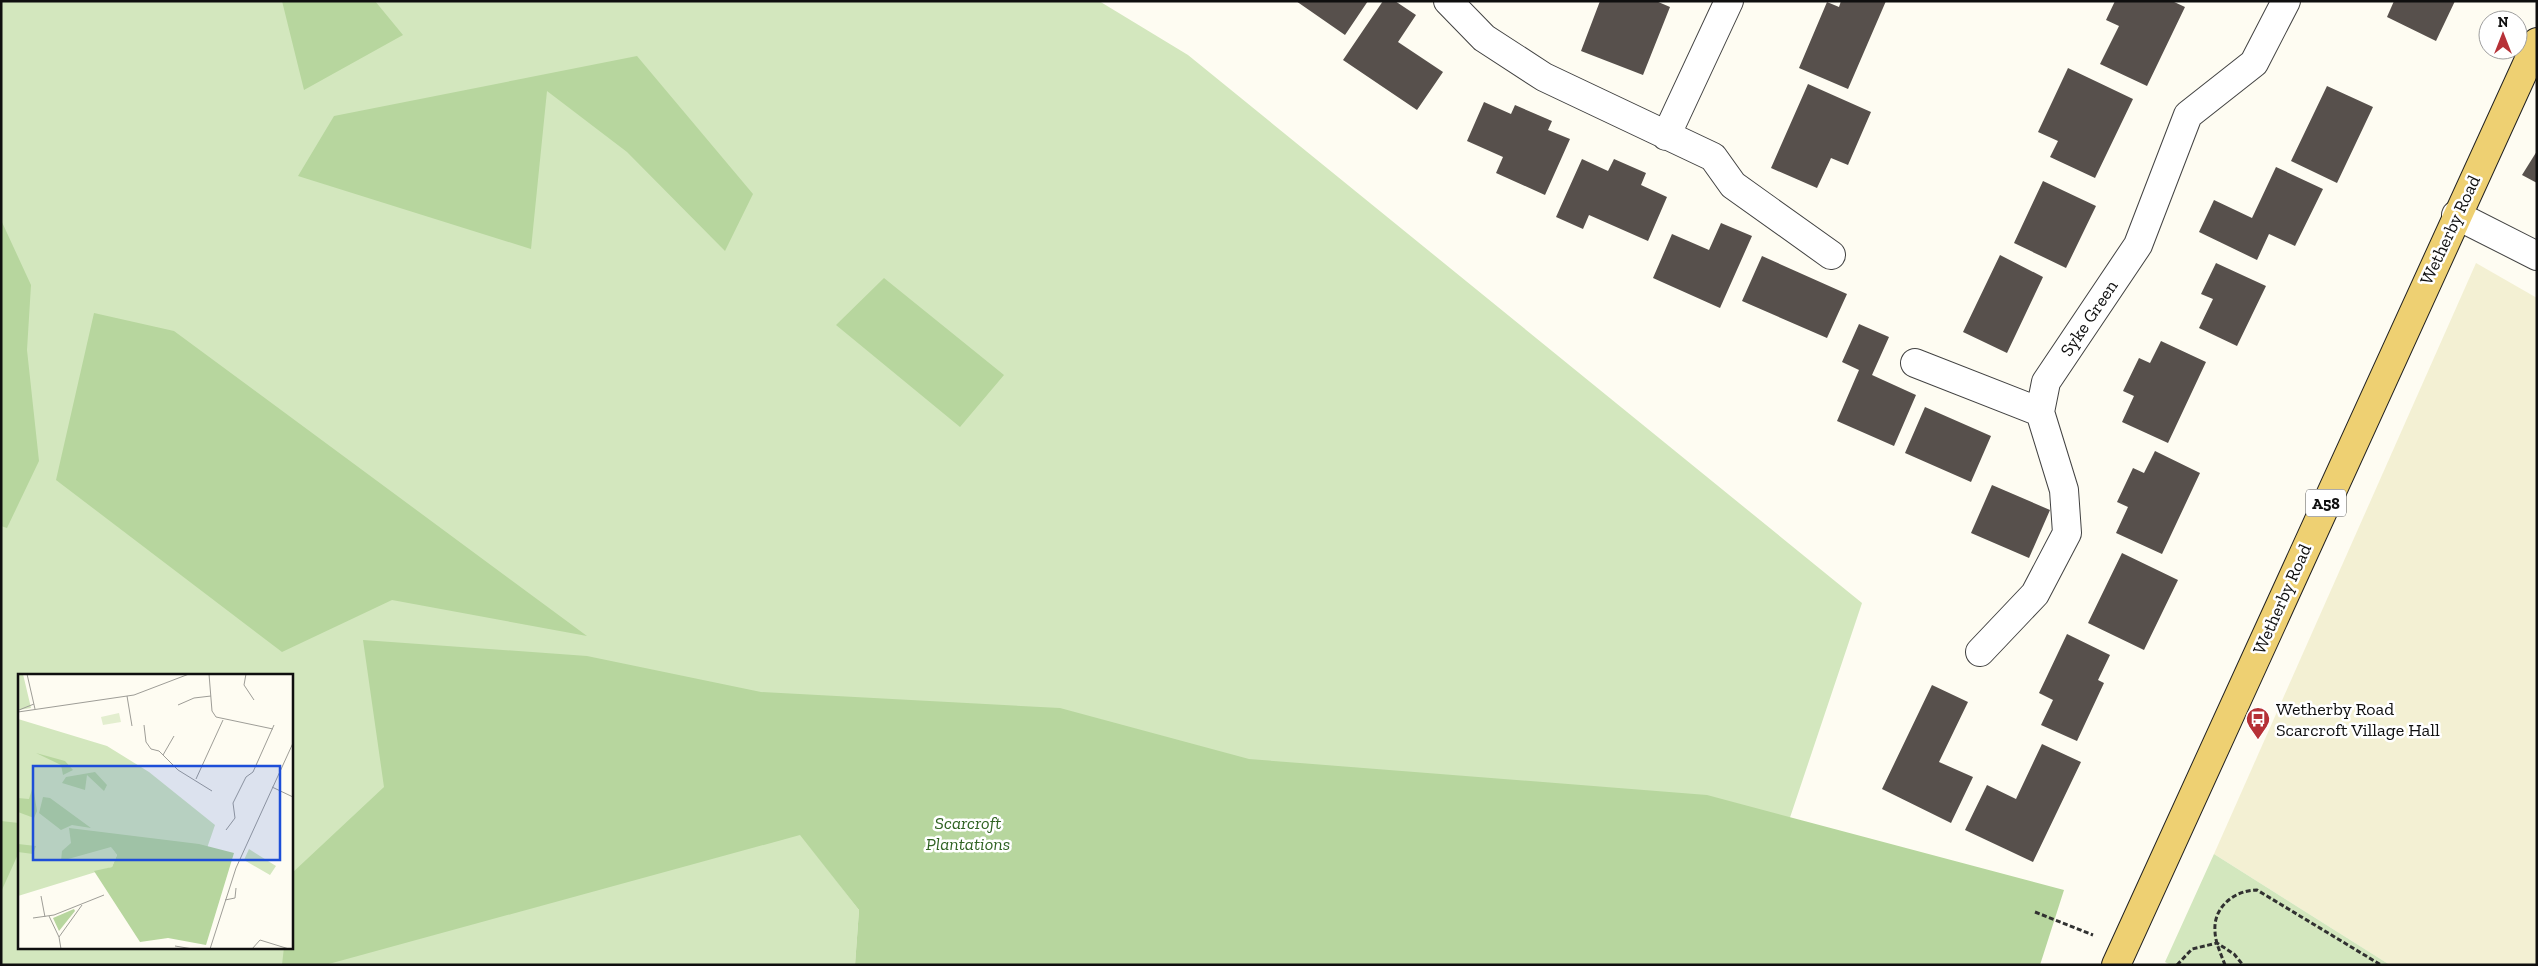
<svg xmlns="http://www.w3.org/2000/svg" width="2538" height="966" viewBox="0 0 2538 966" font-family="'Zilla Slab',serif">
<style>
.farmland{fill:#f3f0d3}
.green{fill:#d3e7be;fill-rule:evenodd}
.forest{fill:#b7d69e}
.building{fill:#57504c}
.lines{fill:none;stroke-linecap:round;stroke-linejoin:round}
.minor-casing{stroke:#424242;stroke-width:30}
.major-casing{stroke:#202020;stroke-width:30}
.path{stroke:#313131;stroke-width:3;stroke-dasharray:5 2.5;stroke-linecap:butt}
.minor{stroke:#fff;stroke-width:28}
.major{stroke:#eed072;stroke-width:28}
.labels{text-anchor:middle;stroke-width:5;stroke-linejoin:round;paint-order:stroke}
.shield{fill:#fff;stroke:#575757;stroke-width:1}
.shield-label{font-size:16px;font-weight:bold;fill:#0f0f0f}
.street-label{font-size:18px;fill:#0f0f0f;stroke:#fff}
.poi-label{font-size:18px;fill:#0f0f0f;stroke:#fff;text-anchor:start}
.park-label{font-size:18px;font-style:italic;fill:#306323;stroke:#fff}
.inset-road{fill:none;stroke:#9e9d97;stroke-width:1}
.view{fill:#1d4ed8;fill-opacity:0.15;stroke:#1d4ed8;stroke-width:2.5}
.inset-edge{fill:none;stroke:#0f0f0f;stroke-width:2.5}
</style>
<rect width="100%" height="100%" fill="#fefcf2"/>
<!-- farmland -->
<path class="farmland" d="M2476 263 2537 298V965H2390L2214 854Z"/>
<!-- green -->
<path class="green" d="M1 1H1099L1188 55 1862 603 1762 901 801 835 859 910 855 965H1ZM19 675H291V947H19Z
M2214 854 2390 965H2171L2165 962Z"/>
<!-- forest -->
<path class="forest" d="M282 1H375L403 35 304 90Z
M637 56 753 194 725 251 627 152 547 91 531 249 298 176 334 116Z
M1 220 31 285 27 350 39 461 7 528 1 526Z
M884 278 1004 375 960 427 836 325Z
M94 313 174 331 587 636 392 600 282 652 56 480Z
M363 640 587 656 761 692 1060 708 1249 759 1707 795 2064 890 2040 965H855L859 910 800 835 325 965H282L284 947H291V874L384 787Z
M1 821 19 823V852L1 892Z"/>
<!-- building -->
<path class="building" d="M1296 1H1368L1345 35Z
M1383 1H1395L1416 15 1398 42 1443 72 1417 110 1343 60Z
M1600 1H1656L1670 7 1643 75 1581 51Z
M1841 1H1886L1848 89 1799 68 1827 2 1839 7Z
M2115 1H2172L2185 7 2147 86 2100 64 2119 26 2106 20Z
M2394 1H2455L2436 41 2387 17Z
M2068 68 2133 99 2095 178 2050 157 2058 141 2038 132Z
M1808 84 1871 112 1848 165 1831 158 1817 188 1771 168Z
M2327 86 2373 107 2337 183 2291 161Z
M1484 102 1511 114 1515 105 1552 121 1548 130 1570 139 1545 195 1496 173 1503 157 1467 141Z
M2537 151V183L2522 175Z
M1582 159 1608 171 1614 159 1646 173 1641 185 1667 197 1648 241 1589 215 1583 229 1556 217Z
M2276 167 2323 189 2295 246 2269 234 2257 260 2199 232 2214 200 2252 218Z
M2043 181 2096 206 2066 268 2014 243Z
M1721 223 1752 236 1720 308 1653 278 1672 234 1709 250Z
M2000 255 2043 277 2007 353 1963 332Z
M1762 256 1847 294 1827 338 1742 301Z
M2216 263 2266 286 2237 346 2199 328 2213 299 2201 294Z
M1859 324 1889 337 1872 375 1916 395 1894 446 1837 421 1859 370 1842 362Z
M2161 341 2206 362 2168 443 2122 422 2134 396 2123 391 2139 358 2150 363Z
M1925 407 1991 436 1971 482 1905 453Z
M2155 451 2200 473 2162 554 2116 533 2128 507 2117 502 2133 468 2144 473Z
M1992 485 2050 510 2029 558 1971 533Z
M2122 553 2178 580 2144 650 2088 623Z
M2067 634 2110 655 2098 680 2104 683 2077 741 2041 725 2053 700 2039 693Z
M1932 685 1968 702 1939 762 1973 777 1951 823 1882 789Z
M2042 744 2081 762 2033 862 1965 830 1987 785 2016 799Z"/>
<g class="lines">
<!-- minor casing -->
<g class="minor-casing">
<path id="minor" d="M1448 1 1484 38 1544 77 1713 157 1733 185 1831 255
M1666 136 1729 1
M2456 215 2537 256
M1915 363 2040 412
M1980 652 2035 594 2067 533 2064 490 2040 412 2046 382 2138 245 2188 115 2254 63 2286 1"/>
</g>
<!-- major casing -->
<g class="major-casing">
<path id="major" d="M2116 965 2537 42"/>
</g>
<!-- path -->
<path class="path" d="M2035 912 2093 935
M2177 965 2192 949 2217 943 2234 954 2243 965
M2225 965C2221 954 2215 942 2215 931 2213 907 2235 890 2257 890L2381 965"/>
<!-- minor -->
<use href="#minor" class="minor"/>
<!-- major -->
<use href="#major" class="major"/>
</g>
<!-- icons -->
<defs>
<g id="bus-pin" transform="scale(1.25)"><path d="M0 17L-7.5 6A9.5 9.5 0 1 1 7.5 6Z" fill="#b63137" stroke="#fff"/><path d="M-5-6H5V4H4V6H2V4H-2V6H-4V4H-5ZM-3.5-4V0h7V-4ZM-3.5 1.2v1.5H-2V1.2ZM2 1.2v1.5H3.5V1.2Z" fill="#fff"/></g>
</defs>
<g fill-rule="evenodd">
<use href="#bus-pin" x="2258" y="719"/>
</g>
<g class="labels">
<!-- shield labels -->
<rect class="shield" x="2306" y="489.5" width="40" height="27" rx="4"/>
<g class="shield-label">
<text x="2326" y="509">A58</text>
</g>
<!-- street labels -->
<g class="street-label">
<text transform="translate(2450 230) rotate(-65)" y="6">Wetherby Road</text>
<text transform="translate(2089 318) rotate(-56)" y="6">Syke Green</text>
<text transform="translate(2282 599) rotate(-66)" y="6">Wetherby Road</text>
</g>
<!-- poi labels -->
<g class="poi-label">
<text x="2276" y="715">Wetherby Road<tspan x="2276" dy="21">Scarcroft Village Hall</tspan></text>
</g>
<!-- park labels -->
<g class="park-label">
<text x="968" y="829">Scarcroft<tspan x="968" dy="21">Plantations</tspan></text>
</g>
</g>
<!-- overview -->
<g transform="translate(18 674)">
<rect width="275" height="275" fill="#fefcf2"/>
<path d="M0 0H5L13 34 0 36ZM0 45 89 72 131 98 197 151 187 180 94 174 99 181 94 193 0 222ZM231 175 258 192 252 201 226 186Z" fill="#d3e7be"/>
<path d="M18 79 47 87 55 96 45 101 43 91ZM77 98 89 111 86 117 69 101 67 116 44 109 48 103ZM15 112 19 137 16 144 0 138V124L11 125ZM25 123 32 124 73 154 54 151 43 156 21 139ZM51 154 181 170 216 179 188 271 150 264 122 268 76 197 94 193 99 181 93 173 43 187 44 177 53 169ZM0 170 18 172 15 180 0 178ZM56 235 57 237 41 257 35 244Z" fill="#b7d69e"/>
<path d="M101 39 103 48 85 51 83 43Z" fill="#e3eecf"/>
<path class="inset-road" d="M9 0 17 35M191 0 194 37 198 43 255 55M228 0 226 11 236 26M109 22 114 52M160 31 176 24 193 22M1 36 16 30M0 38 116 21 171 0M126 51 128 68 133 75 141 77 160 96 194 117M145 81 156 62M178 105 205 46M254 113 275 123M208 156 217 144 215 129 228 103 235 98 256 51M23 222 27 243M207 226 217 224 218 214M31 242 41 263M15 244 36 241 86 221M157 272 175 275M43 275 41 263 64 231M192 275 218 194 275 69M234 275 242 266 271 275"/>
<path class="view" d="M15 92H262V186H15Z"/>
<rect width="275" height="275" class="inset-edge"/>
</g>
<!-- border -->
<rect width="2538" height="966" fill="none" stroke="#0f0f0f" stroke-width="5"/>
<!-- north arrow -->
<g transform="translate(2503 35)"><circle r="24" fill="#ffffff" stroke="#9f9f9f"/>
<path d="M0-4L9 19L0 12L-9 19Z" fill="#b63137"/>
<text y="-8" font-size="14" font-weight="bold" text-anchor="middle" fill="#0f0f0f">N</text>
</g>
</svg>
